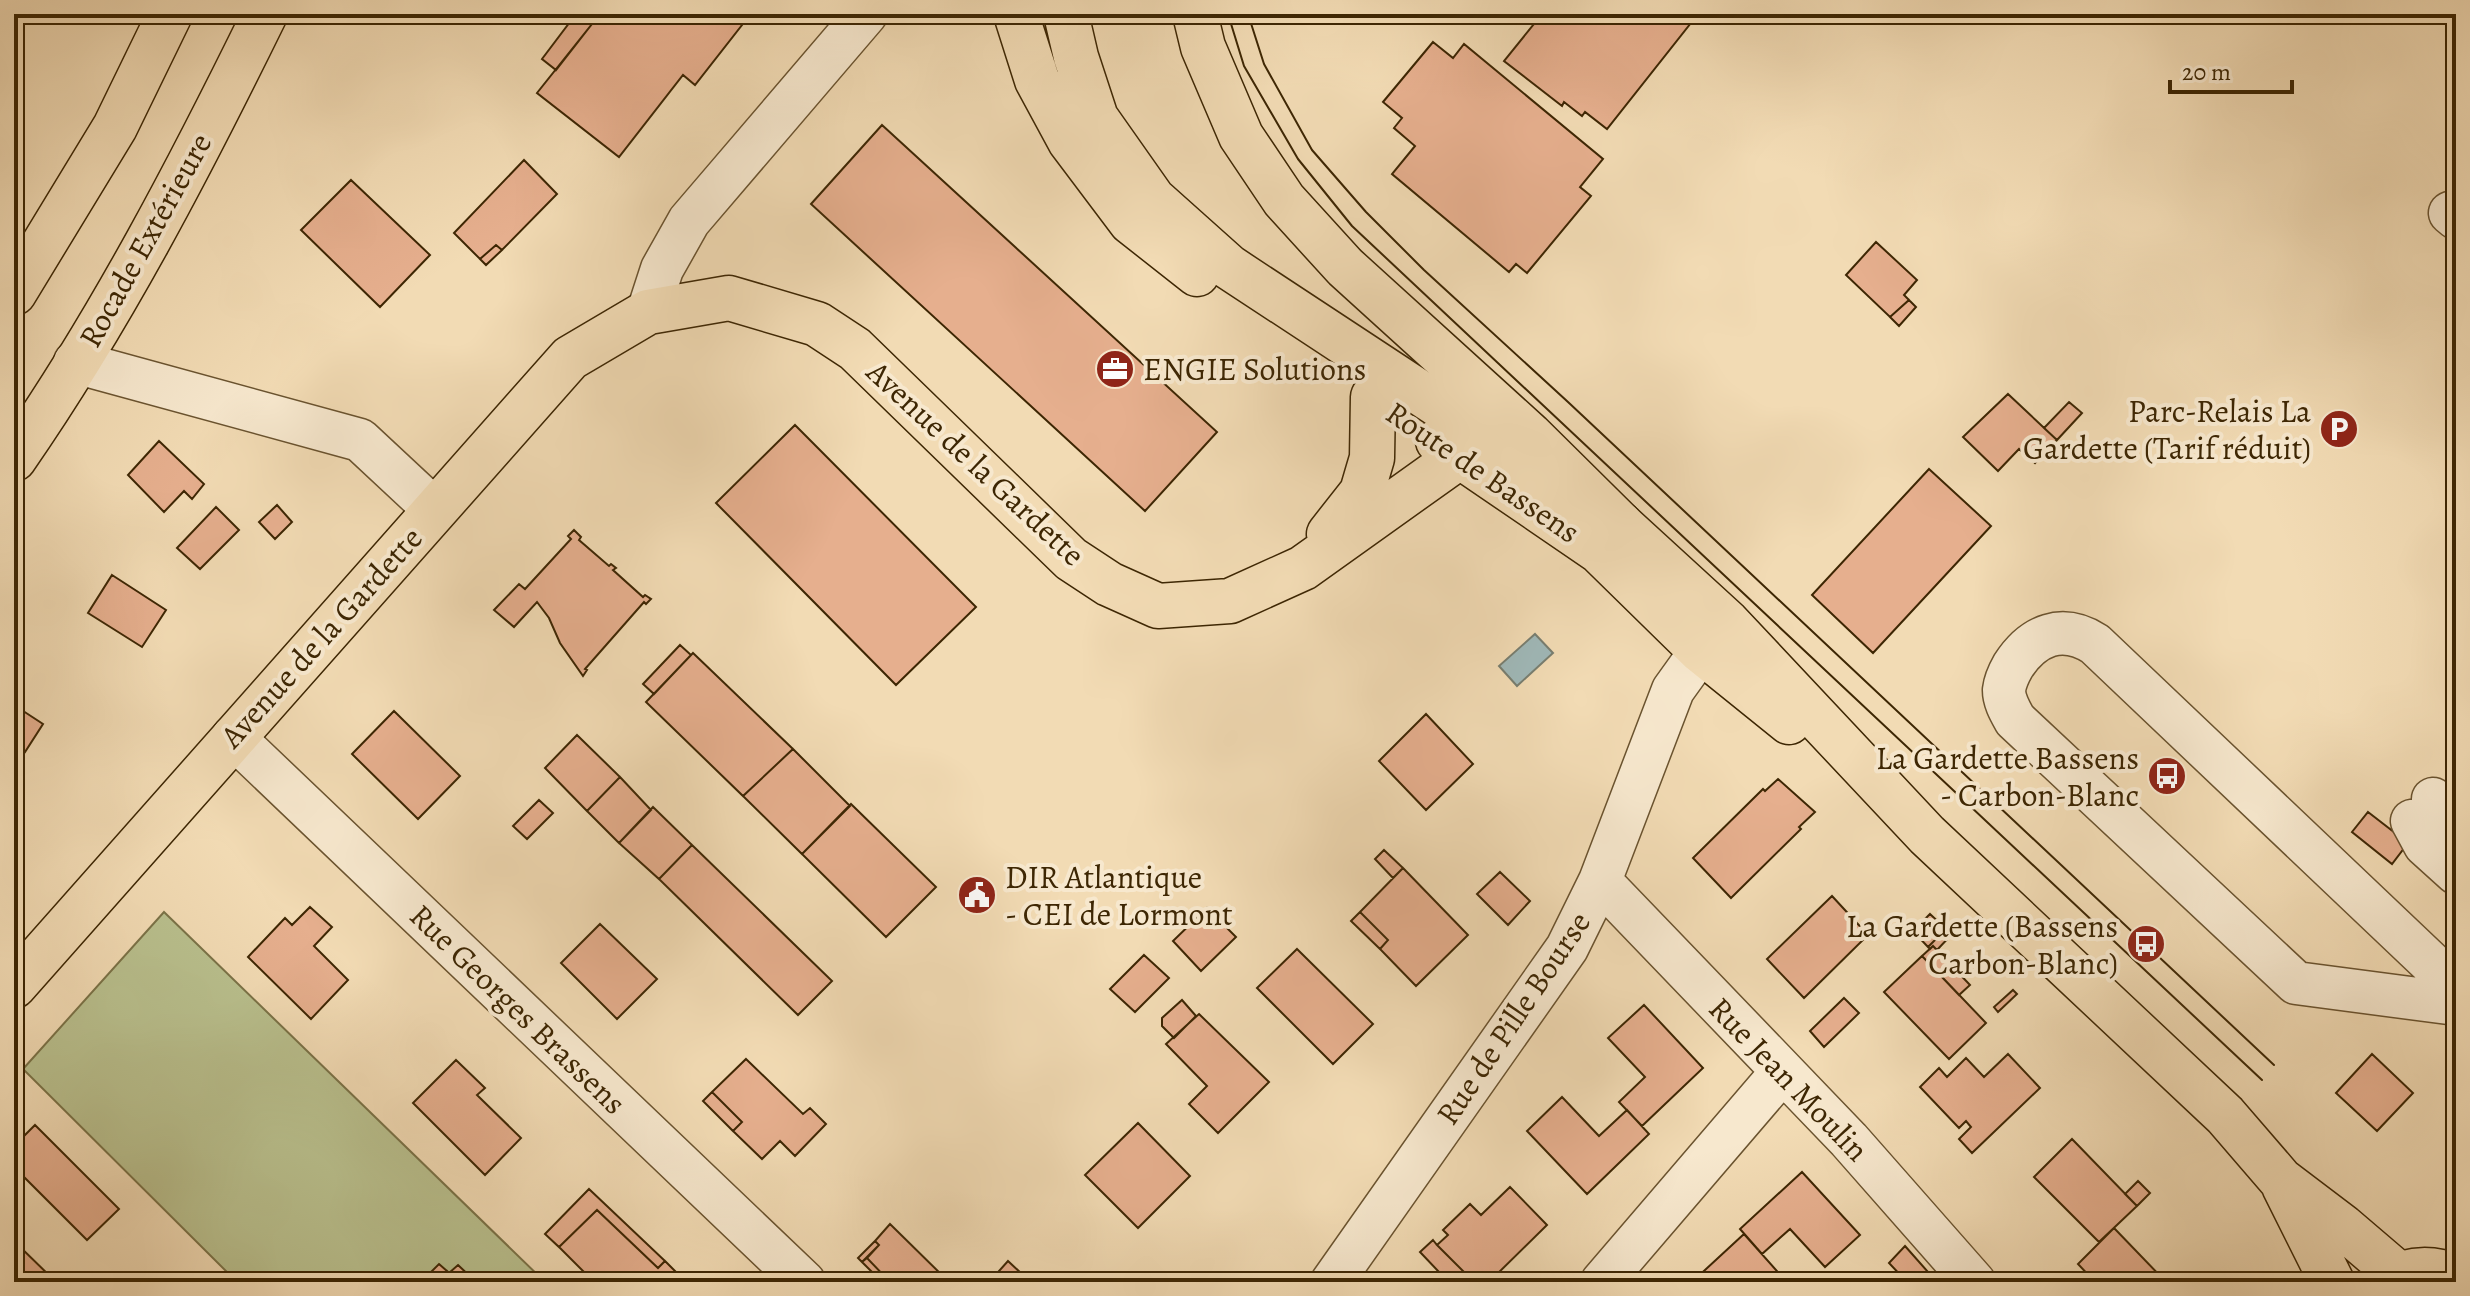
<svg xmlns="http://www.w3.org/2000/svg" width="2470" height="1296" viewBox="0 0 2470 1296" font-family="Alegreya,serif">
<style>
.green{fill:#b9c08e;stroke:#7b7348;stroke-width:2}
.water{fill:#9fb8b8;stroke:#787e70;stroke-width:2}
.building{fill:#e6af8e;stroke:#3d2603;stroke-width:2}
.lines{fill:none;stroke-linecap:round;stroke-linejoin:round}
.minor-casing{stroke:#6a532f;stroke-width:45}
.major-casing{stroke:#3d2603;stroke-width:47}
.highway-casing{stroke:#3d2603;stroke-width:47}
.minor{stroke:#f7e8ce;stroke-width:42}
.major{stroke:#f2dbb4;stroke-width:44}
.highway{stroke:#f2dbb4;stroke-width:44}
.tram{stroke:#3d2603;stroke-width:2}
.labels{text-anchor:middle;stroke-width:8;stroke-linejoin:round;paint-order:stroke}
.street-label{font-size:32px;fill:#3d2603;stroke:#f7e8ce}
.poi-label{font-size:32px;fill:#3d2603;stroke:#f7e8ce;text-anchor:end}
</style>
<rect width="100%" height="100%" fill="#f2dbb4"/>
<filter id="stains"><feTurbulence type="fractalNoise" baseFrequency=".0025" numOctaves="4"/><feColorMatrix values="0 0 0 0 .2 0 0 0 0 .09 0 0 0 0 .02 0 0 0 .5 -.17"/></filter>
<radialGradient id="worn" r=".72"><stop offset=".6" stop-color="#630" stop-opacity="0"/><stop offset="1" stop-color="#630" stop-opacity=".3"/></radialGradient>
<!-- green -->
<path class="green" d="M164 912 545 1282H237L23 1069Z"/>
<!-- water -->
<path class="water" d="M1535 634 1553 653 1517 686 1499 666Z"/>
<!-- building -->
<path class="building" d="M576 14 599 15 556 70 542 59Z
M600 14H732L730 17 742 25 695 85 683 75 619 157 537 93Z
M1542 14H1698L1607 129 1585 112 1582 116 1564 102 1562 106 1504 61Z
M1433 42 1453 58 1464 44 1603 159 1580 187 1591 196 1527 273 1516 264 1509 272 1392 174 1415 146 1394 128 1402 118 1383 102Z
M882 125 1217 432 1145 511 811 204Z
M524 160 557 194 502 250 496 245 480 259 454 233Z
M351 180 430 255 380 307 301 230Z
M1876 242 1917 280 1904 295 1909 300 1890 317 1846 275Z
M496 245 502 250 486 265 480 259Z
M1909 300 1916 307 1899 326 1890 317Z
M2008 394 2057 440 2035 463 2019 449 1998 471 1963 437Z
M2069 402 2082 413 2057 440 2044 428Z
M795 425 976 607 896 685 716 503Z
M159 441 204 484 192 499 184 491 164 512 128 475Z
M1929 469 1991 526 1873 653 1812 595Z
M277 505 292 522 275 539 259 522Z
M216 507 239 530 200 569 177 548Z
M574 530 581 537 579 540 609 566 611 564 616 568 613 570 643 597 645 595 651 599 646 604 644 602 585 669 587 670 583 676 560 643 549 618 537 602 514 627 494 610 519 584 525 589 571 539 568 536Z
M112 575 166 610 142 647 88 613Z
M680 645 691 655 654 694 643 684Z
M693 653 793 749 743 796 646 702Z
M14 705 43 724 25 752 14 744Z
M394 711 460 776 418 819 352 754Z
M1426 714 1473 764 1426 810 1379 761Z
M577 735 620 777 587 811 545 768Z
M793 749 850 806 802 854 743 796Z
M620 777 651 810 619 843 587 811Z
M1778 779 1815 812 1799 827 1801 829 1731 898 1693 858 1763 789 1765 791Z
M539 800 553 813 527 839 513 826Z
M851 804 936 887 886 937 802 854Z
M653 807 692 845 659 879 619 843Z
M2368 812 2408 843 2392 864 2352 832Z
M692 845 832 981 798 1015 659 879Z
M1384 850 1403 868 1393 878 1375 859Z
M1403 868 1468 935 1416 986 1380 949 1388 940 1360 912Z
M1500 872 1530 901 1508 925 1477 894Z
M1832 896 1868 935 1804 998 1767 959Z
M310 907 332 927 314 946 348 980 311 1019 248 957 285 918 292 925Z
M1207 908 1236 937 1201 971 1173 941Z
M1360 912 1388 940 1380 949 1351 921Z
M1930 914 1946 929 1928 947 1913 931Z
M600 924 657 979 617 1019 561 963Z
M1946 929 1952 934 1937 950 1933 946 1930 949 1928 947Z
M1933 946 1970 985 1959 995 1922 956Z
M1297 949 1373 1024 1333 1064 1257 988Z
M1144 955 1169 978 1135 1012 1110 989Z
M1922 956 1986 1023 1949 1059 1884 992Z
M2013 990 2017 994 1998 1012 1994 1007Z
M1844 998 1859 1013 1824 1047 1810 1031Z
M1182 1000 1196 1016 1174 1038 1162 1026V1018Z
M1644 1005 1703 1068 1642 1126 1619 1102 1645 1077 1608 1038Z
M1199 1014 1269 1082 1218 1133 1189 1104 1207 1086 1166 1044Z
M2008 1054 2040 1088 1972 1153 1959 1139 1971 1127 1966 1121 1959 1128 1920 1087 1939 1068 1947 1077 1966 1058 1984 1077Z
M2372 1054 2413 1093 2377 1131 2336 1093Z
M746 1059 803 1114 810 1108 826 1124 795 1156 780 1141 762 1159 733 1131 742 1122 712 1092Z
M456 1060 485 1088 477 1095 521 1138 485 1175 413 1103Z
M712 1092 742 1122 733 1131 703 1101Z
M1562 1097 1599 1136 1627 1110 1649 1134 1587 1194 1527 1131Z
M1138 1123 1190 1176 1138 1228 1085 1175Z
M35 1125 119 1209 87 1240 14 1167V1146Z
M2072 1139 2137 1206 2099 1242 2034 1177Z
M1802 1172 1860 1235 1825 1267 1790 1229 1762 1254 1740 1229Z
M2138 1181 2150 1193 2137 1206 2125 1194Z
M1510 1187 1547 1225 1489 1282H1474L1437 1245 1448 1235 1443 1230 1470 1204 1481 1215Z
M589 1189 665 1261 658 1268 597 1210 559 1247 545 1234Z
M597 1210 658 1268 665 1261 683 1279 680 1282H594L559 1247Z
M890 1224 949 1282H890L867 1258 879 1245 875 1241Z
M2114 1228 2166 1282H2095L2078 1264Z
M1744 1234 1784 1279 1780 1282H1692Z
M1433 1240 1437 1245 1474 1282H1429L1439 1272 1420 1252Z
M14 1241 56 1282H14Z
M875 1241 879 1245 862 1262 858 1258Z
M1905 1246 1928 1272 1917 1282H1907L1889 1263Z
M867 1258 890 1282H882L862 1262Z
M1008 1261 1022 1274 1014 1282H993L991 1280Z
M439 1264 447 1271 436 1282H421Z
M458 1265 476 1282H436L447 1271 449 1273Z"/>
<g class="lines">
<!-- minor casing -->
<g class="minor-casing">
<path id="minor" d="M2450 213 2456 218
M648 312 662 269 689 221 866 14
M75 362 360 440 434 509
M233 737 804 1282
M2433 799 2456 820
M2412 821 2425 845 2456 873
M1600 881 1849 1140 1974 1282
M2456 987 2095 644C2062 623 2033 635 2013 666 2009 673 2005 682 2004 690 2004 701 2010 711 2015 720L2296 983 2456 1004
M1332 1282 1567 948 1600 881 1673 690 1701 651
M1602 1282 1782 1072"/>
</g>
<!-- major casing -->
<g class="major-casing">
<path id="major" d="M1016 14 1037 80 1070 141 1131 222 1197 274
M1066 14 1076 57 1096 118 1153 199 1229 267 1621 525 1727 622 1927 835 2225 1115 2281 1180 2343 1227 2398 1274
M1438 441 1599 551 1701 651 1789 722
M1329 534 1362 492 1372 458 1373 397
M14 986 570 358 648 312 729 298 817 324 855 349 1071 559 1109 584 1158 606 1230 601 1303 568 1460 456
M2284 1186 2332 1282
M2384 1282C2408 1268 2431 1266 2456 1277"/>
</g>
<!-- highway casing -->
<g class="highway-casing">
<path id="highway" d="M1195 14 1203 47 1241 136 1284 200 1345 267 1530 435 1621 525
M14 293 115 127 170 14
M14 459C111 319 190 167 265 14"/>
</g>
<!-- minor -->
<use href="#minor" class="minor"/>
<!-- major -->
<use href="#major" class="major"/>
<!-- highway -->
<use href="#highway" class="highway"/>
<!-- tram -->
<path class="tram" d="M1228 14 1244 66 1298 159 1352 226 2262 1080
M1248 14 1264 64 1312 150 1366 212 1424 270 1568 402 2274 1065"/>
</g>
<!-- icons -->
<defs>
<g id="office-disc" transform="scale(2)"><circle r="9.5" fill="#8f2418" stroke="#f7e8ce"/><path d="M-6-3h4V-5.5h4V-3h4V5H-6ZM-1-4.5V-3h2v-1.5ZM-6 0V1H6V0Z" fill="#fff"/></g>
<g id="parking-disc" transform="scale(2)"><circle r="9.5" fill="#8f2418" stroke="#f7e8ce"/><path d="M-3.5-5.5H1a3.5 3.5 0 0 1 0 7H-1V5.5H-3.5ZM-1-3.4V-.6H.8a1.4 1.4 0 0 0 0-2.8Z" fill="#fff"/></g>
<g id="bus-disc" transform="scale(2)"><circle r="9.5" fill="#8f2418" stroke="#f7e8ce"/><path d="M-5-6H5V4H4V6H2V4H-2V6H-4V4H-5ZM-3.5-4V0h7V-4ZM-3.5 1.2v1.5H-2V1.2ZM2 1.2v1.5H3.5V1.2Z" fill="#fff"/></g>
<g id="civic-disc" transform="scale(2)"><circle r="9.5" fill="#8f2418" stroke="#f7e8ce"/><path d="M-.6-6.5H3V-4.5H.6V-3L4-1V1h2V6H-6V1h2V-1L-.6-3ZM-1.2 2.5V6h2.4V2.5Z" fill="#fff"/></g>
</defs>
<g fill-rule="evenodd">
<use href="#office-disc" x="1115" y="369"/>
<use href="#parking-disc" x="2339" y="429"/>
<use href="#bus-disc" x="2167" y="776"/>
<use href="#civic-disc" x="977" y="895"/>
<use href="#bus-disc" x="2146" y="944"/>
</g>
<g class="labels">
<!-- street labels -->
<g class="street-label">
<text transform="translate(145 240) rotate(-61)" y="11">Rocade Extérieure</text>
<text transform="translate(976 463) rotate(43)" y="11">Avenue de la Gardette</text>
<text transform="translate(1483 472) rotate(34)" y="11">Route de Bassens</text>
<text transform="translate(321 637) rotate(-48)" y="11">Avenue de la Gardette</text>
<text transform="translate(518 1009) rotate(44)" y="11">Rue Georges Brassens</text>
<text transform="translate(1513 1018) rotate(-56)" y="11">Rue de Pille Bourse</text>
<text transform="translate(1789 1079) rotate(46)" y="11">Rue Jean Moulin</text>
</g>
<!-- poi labels -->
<g class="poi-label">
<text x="1143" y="380" text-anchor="start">ENGIE Solutions</text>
<text x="2311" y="422">Parc-Relais La<tspan x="2311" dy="37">Gardette (Tarif réduit)</tspan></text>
<text x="2139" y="769">La Gardette Bassens<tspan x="2139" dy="37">- Carbon-Blanc</tspan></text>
<text x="1005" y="888" text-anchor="start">DIR Atlantique<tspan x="1005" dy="37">- CEI de Lormont</tspan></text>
<text x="2118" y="937">La Gardette (Bassens<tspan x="2118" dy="37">Carbon-Blanc)</tspan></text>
</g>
</g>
<!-- margin -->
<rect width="2470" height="1296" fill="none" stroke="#f2dbb4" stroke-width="48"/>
<rect x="16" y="16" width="2438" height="1264" fill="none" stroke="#3d2603" stroke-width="4"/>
<rect x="24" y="24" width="2422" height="1248" fill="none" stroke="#3d2603" stroke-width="2"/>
<!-- scale -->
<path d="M2170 80v12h122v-12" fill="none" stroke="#3d2603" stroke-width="4"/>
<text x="2182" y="80" font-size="24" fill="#3d2603" stroke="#f7e8ce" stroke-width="6" paint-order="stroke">20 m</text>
<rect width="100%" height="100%" filter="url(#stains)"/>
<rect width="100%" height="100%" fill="url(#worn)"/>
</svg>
